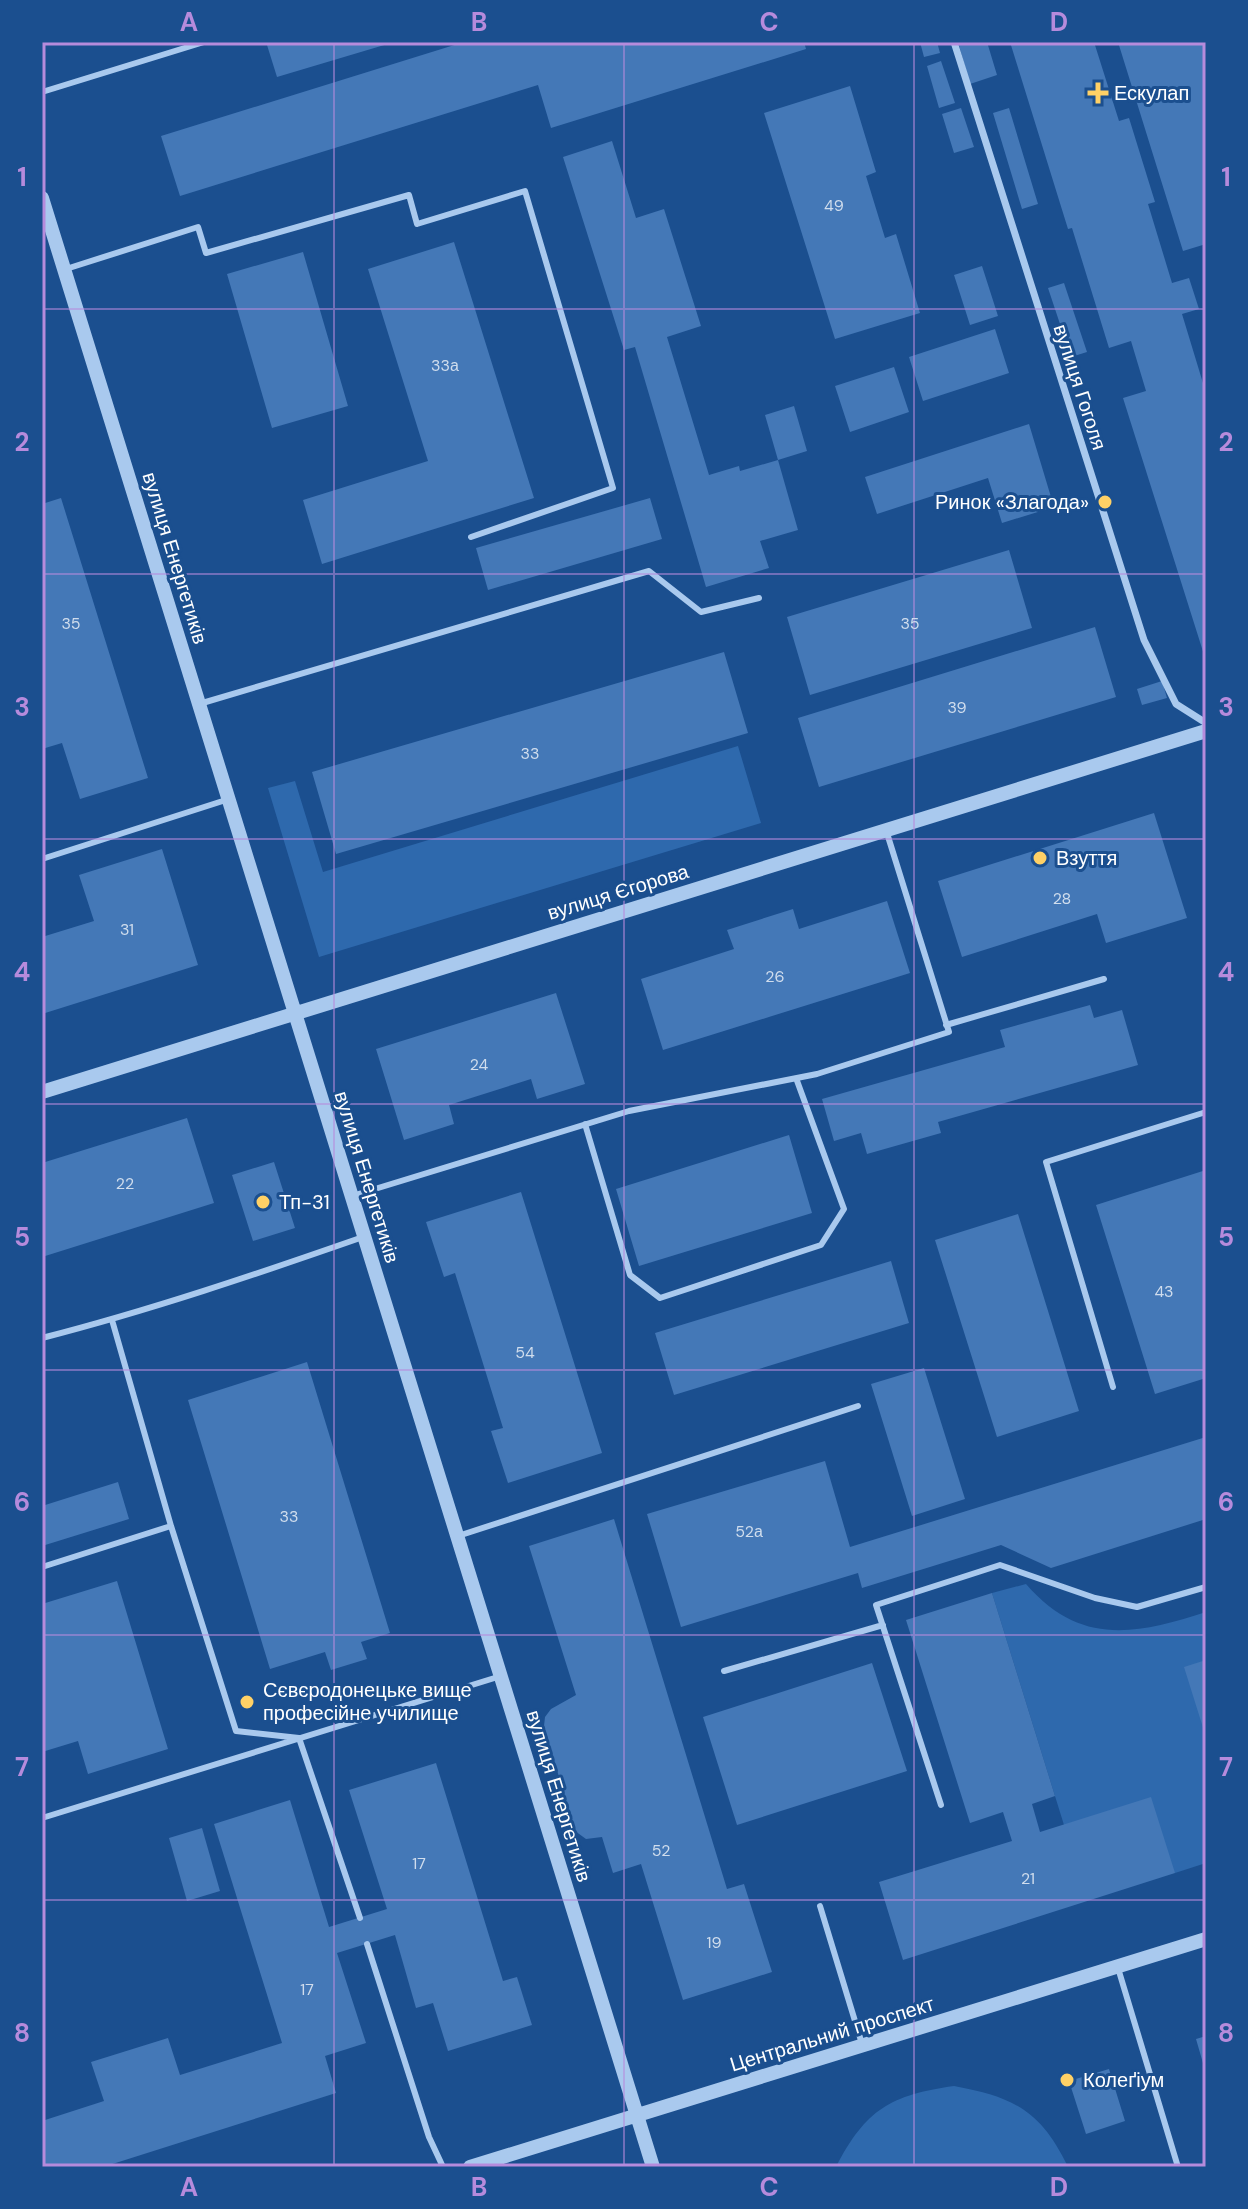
<svg xmlns="http://www.w3.org/2000/svg" width="1248" height="2209" viewBox="0 0 1248 2209" font-family="'DM Sans',sans-serif">
<style>
.green{fill:#2e69ad}
.building{fill:#4478b7}
.lines{fill:none;stroke-linecap:round;stroke-linejoin:round}
.service{stroke:#a9c9ee;stroke-width:6}
.pedestrian{stroke:#a9c9ee;stroke-width:7}
.tertiary{stroke:#a9c9ee;stroke-width:14}
.grid{fill:none;stroke:#b68bdc;stroke-width:2;stroke-opacity:0.55}
.poi-dot{fill:#ffd166;stroke:#1b4f8f;stroke-width:3}
.labels{text-anchor:middle;stroke-width:6;stroke-linejoin:round;paint-order:stroke}
.number-label{font-size:16px;fill:#d0dded}
.poi-label{font-size:20px;fill:#fff;stroke:#1b4f8f;text-anchor:start}
.street-label{font-size:20px;fill:#fff;stroke:#1b4f8f}
.neatline{fill:none;stroke:#b68bdc;stroke-width:3}
.grid-label{font-size:26px;text-anchor:middle;font-weight:bold;fill:#b68bdc}
</style>
<rect width="100%" height="100%" fill="#1b4f8f"/>
<!-- green -->
<path class="green" d="M738 746 761 823 319 957 268 788 295 781 323 872Z
M1026 1584C1080 1646 1135 1635 1206 1612V1863L1175 1873 1064 1825 992 1593Z
M954 2086C1014 2097 1041 2111 1068 2167H836C866 2109 891 2095 954 2086Z"/>
<!-- building -->
<path class="building" d="M275 42H391V43L277 77 267 45Z
M464 42H804L806 49 551 128 538 85 180 196 161 136Z
M920 42H937L940 53 924 57Z
M958 42H987L997 75 970 84Z
M1010 42H1094L1119 121 1129 118 1155 202 1148 204 1172 283 1189 278 1199 309 1182 314 1206 393V661L1123 398 1146 391 1131 341 1109 348 1072 228 1068 229Z
M1118 42H1206V244L1183 251Z
M941 61 955 103 939 108 927 66Z
M850 86 876 172 866 176 885 238 896 234 920 313 835 339 764 113Z
M961 108 974 147 954 153 942 114Z
M1009 108 1038 204 1022 209 993 113Z
M612 141 636 218 664 209 701 326 667 337 709 475 739 466 740 471 778 460 765 415 794 406 807 451 778 460 798 530 760 541 769 568 706 587 635 347 624 350 563 157Z
M454 242 534 498 322 564 303 500 428 461 368 269Z
M303 252 348 406 272 428 227 274Z
M982 266 998 316 970 325 954 275Z
M1064 283 1087 352 1071 357 1048 288Z
M995 329 1009 373 923 401 909 357Z
M894 367 909 412 850 432 835 386Z
M1029 424 1054 507 1002 523 988 478 877 514 865 477Z
M61 498 148 778 80 799 62 743 42 749V504Z
M650 498 662 539 488 590 476 548Z
M1009 550 1032 628 810 695 787 617Z
M1095 627 1116 697 819 787 798 718Z
M724 652 748 733 336 854 312 772Z
M1162 681 1167 698 1142 705 1137 689Z
M1154 813 1187 918 1106 943 1097 914 962 957 938 881Z
M162 849 198 965 42 1014V937L94 921 79 875Z
M887 901 910 973 663 1050 641 979 734 949 727 930 793 909 799 929Z
M556 993 585 1084 537 1099 531 1079 449 1105 454 1124 404 1140 376 1049Z
M1090 1005 1094 1018 1122 1010 1138 1065 938 1122 941 1133 867 1154 861 1133 834 1141 822 1099 1005 1047 1000 1030Z
M187 1118 214 1203 42 1257V1163Z
M789 1135 812 1213 639 1266 616 1189Z
M274 1162 295 1228 253 1241 232 1175Z
M1206 1170V1378L1155 1394 1096 1205Z
M521 1192 602 1453 508 1483 491 1431 503 1428 455 1273 444 1277 426 1222Z
M1018 1214 1079 1411 997 1437 935 1240Z
M891 1261 909 1323 674 1395 655 1333Z
M307 1362 390 1633 361 1642 367 1659 331 1670 325 1652 270 1669 188 1400Z
M924 1368 965 1499 912 1516 871 1384Z
M1206 1437V1519L1051 1568 1001 1545 862 1588 858 1573 681 1627 647 1514 825 1461 850 1547Z
M118 1482 129 1519 42 1546V1506Z
M614 1519 727 1889 744 1884 772 1972 683 2000 641 1864 613 1873 602 1837 586 1839 575 1831 544 1726 545 1717 551 1709 576 1695 529 1546Z
M117 1581 168 1749 88 1774 78 1741 42 1752V1604Z
M992 1593 1055 1796 1032 1804 1040 1832 1151 1797 1175 1873 903 1960 879 1882 1012 1841 1003 1812 970 1823 906 1620Z
M1206 1660V1734H1205L1184 1667Z
M872 1663 907 1771 737 1825 703 1717Z
M436 1763 503 1981 517 1977 532 2025 448 2051 433 2003 416 2008 395 1935 337 1953 366 2043 325 2056 336 2093 103 2167H42V2121L104 2101 91 2062 168 2038 180 2075 282 2043 214 1824 290 1800 329 1927 387 1909 349 1790Z
M202 1828 220 1891 187 1901 169 1838Z
M1206 2036V2070H1205L1196 2039Z
M1109 2069 1125 2121 1086 2134 1069 2081Z"/>
<g class="lines">
<!-- service -->
<path class="service" d="M42 92 204 42
M66 269 198 227 206 253 409 195 417 224 525 191 613 488 471 537
M199 704 649 571 701 612 759 598
M42 859 229 799
M946 1025 1104 979
M585 1124 630 1275 660 1298 821 1245 844 1209 796 1078
M352 1196 629 1111 817 1074 949 1032 886 830
M112 1320 171 1526 236 1731 299 1738 360 1918
M42 1338C151 1310 257 1274 363 1237
M1113 1387 1046 1162 1206 1112
M458 1536 858 1406
M42 1567 171 1526
M724 1671 883 1625
M941 1805 876 1605 1000 1565 1095 1598 1137 1607 1206 1587
M42 1818 501 1676
M820 1906 862 2044
M367 1944 429 2137 443 2167
M1118 1968 1178 2167"/>
<!-- pedestrian -->
<path class="pedestrian" d="M954 42 1144 640 1176 704 1206 723"/>
<!-- tertiary -->
<path class="tertiary" d="M42 198 653 2167
M42 1092 1206 731
M470 2167 1206 1939"/>
</g>
<!-- grid -->
<path class="grid" d="M334 42V2167M624 42V2167M914 42V2167M42 309H1206M42 574H1206M42 839H1206M42 1104H1206M42 1370H1206M42 1635H1206M42 1900H1206"/>
<!-- markers -->
<g class="poi-dot">
<path d="M1094 81h8v8h8v8h-8v8h-8v-8h-8v-8h8z"/>
<circle cx="1105" cy="502" r="8"/>
<circle cx="1040" cy="858" r="8"/>
<circle cx="263" cy="1202" r="8"/>
<circle cx="247" cy="1702" r="8"/>
<circle cx="1067" cy="2080" r="8"/>
</g>
<g class="labels">
<!-- number labels -->
<g class="number-label">
<text x="834" y="211">49</text>
<text x="445" y="371">33а</text>
<text x="71" y="629">35</text>
<text x="910" y="629">35</text>
<text x="957" y="713">39</text>
<text x="530" y="759">33</text>
<text x="1062" y="904">28</text>
<text x="127" y="935">31</text>
<text x="775" y="982">26</text>
<text x="479" y="1070">24</text>
<text x="125" y="1189">22</text>
<text x="1164" y="1297">43</text>
<text x="525" y="1358">54</text>
<text x="289" y="1522">33</text>
<text x="749" y="1537">52а</text>
<text x="661" y="1856">52</text>
<text x="419" y="1869">17</text>
<text x="1028" y="1884">21</text>
<text x="714" y="1948">19</text>
<text x="307" y="1995">17</text>
</g>
<!-- poi labels -->
<g class="poi-label">
<text x="1114" y="100">Ескулап</text>
<text x="1089" y="509" text-anchor="end">Ринок «Злагода»</text>
<text x="1056" y="865">Взуття</text>
<text x="279" y="1209">Тп-31</text>
<text x="263" y="1697">Сєвєродонецьке вище<tspan x="263" dy="23">професійне училище</tspan></text>
<text x="1083" y="2087">Колеґіум</text>
</g>
<!-- street labels -->
<g class="street-label">
<text transform="translate(1080 387) rotate(72)" y="7">вулиця Гоголя</text>
<text transform="translate(175 558) rotate(73)" y="7">вулиця Енергетиків</text>
<text transform="translate(618 892) rotate(-17)" y="7">вулиця Єгорова</text>
<text transform="translate(367 1177) rotate(73)" y="7">вулиця Енергетиків</text>
<text transform="translate(559 1796) rotate(73)" y="7">вулиця Енергетиків</text>
<text transform="translate(832 2034) rotate(-17)" y="7">Центральний проспект</text>
</g>
</g>
<!-- border -->
<rect width="1248" height="2209" fill="none" stroke="#1b4f8f" stroke-width="88"/>
<rect x="44" y="44" width="1160" height="2121" class="neatline"/>
<g class="grid-label">
<text x="189" y="31">A</text>
<text x="479" y="31">B</text>
<text x="769" y="31">C</text>
<text x="1059" y="31">D</text>
<text x="22" y="186">1</text>
<text x="1226" y="186">1</text>
<text x="22" y="451">2</text>
<text x="1226" y="451">2</text>
<text x="22" y="716">3</text>
<text x="1226" y="716">3</text>
<text x="22" y="981">4</text>
<text x="1226" y="981">4</text>
<text x="22" y="1246">5</text>
<text x="1226" y="1246">5</text>
<text x="22" y="1511">6</text>
<text x="1226" y="1511">6</text>
<text x="22" y="1776">7</text>
<text x="1226" y="1776">7</text>
<text x="22" y="2042">8</text>
<text x="1226" y="2042">8</text>
<text x="189" y="2196">A</text>
<text x="479" y="2196">B</text>
<text x="769" y="2196">C</text>
<text x="1059" y="2196">D</text>
</g>
</svg>
